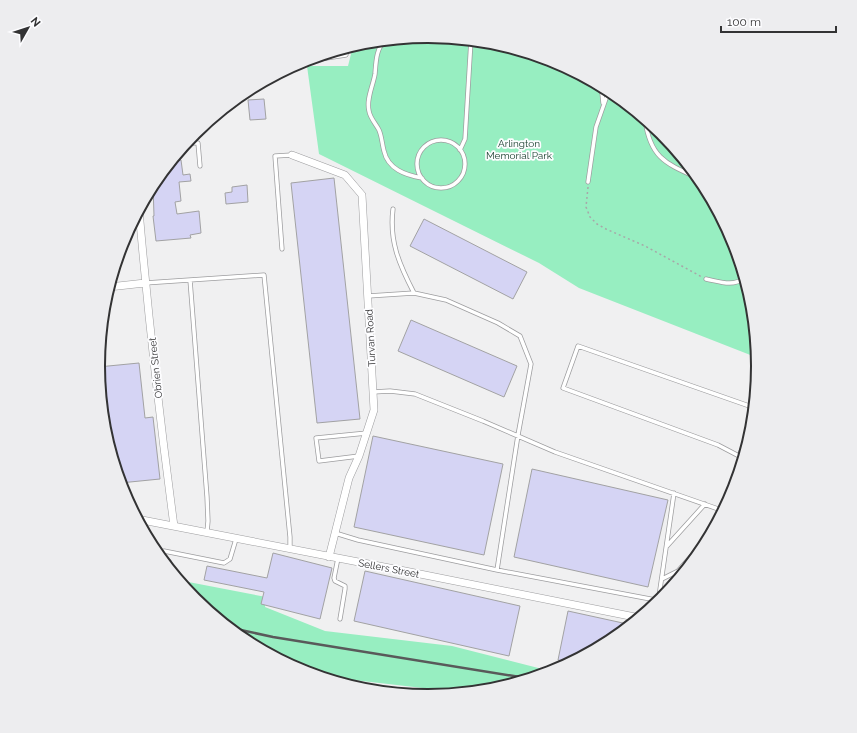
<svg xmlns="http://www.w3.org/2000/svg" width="857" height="733" viewBox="0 0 857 733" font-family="Raleway,sans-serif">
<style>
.green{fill:#97eec1}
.building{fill:#d5d4f4;stroke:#a2a2a3}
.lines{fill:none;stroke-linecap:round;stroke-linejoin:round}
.service-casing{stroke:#9d9d9f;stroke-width:5}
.minor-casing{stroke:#9d9d9f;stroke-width:8}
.path{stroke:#a7a7a8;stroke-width:1.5;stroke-dasharray:2 3;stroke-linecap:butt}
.service{stroke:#fff;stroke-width:3.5}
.minor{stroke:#fff;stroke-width:7}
.rail{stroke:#59595a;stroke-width:2.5}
.labels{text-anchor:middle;stroke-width:3.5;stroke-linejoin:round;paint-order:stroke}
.park-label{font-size:10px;fill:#153c2a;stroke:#fdfdff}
.street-label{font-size:10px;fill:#333334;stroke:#fdfdff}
.rim{fill:none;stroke:#333334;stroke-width:2}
</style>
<rect width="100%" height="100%" fill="#f0f0f1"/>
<!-- green -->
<path class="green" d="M429 36 493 42 555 61 612 92 662 133 703 183 734 240 753 302 758 358 579 288 539 263 319 154 307 66H348L353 46 364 42Z
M178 580 266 597 265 607 325 631 452 646 554 672 493 691 466 693 345 679 344 685 302 672 245 641 195 600Z"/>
<!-- building -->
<path class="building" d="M264 99 266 119 250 120 248 100Z
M181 160 183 175 190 174 191 181 179 182 181 201 175 202 177 214 199 211 201 233 190 235 191 238 156 241 153 216H154L153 185 172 161Z
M334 178 360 419 317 423 291 183Z
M247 185 248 202 226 204 225 193 232 192V187Z
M424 219 527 272 513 299 410 246Z
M411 320 517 366 504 397 398 351Z
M139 363 145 418 153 417 160 479 120 483 104 431 98 367Z
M373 436 503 464 484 555 354 527Z
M532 469 668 500 648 587 514 557Z
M273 553 332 568 320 619 261 604 264 592 204 580 207 566 267 578Z
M160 558 171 560 169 569 166 565Z
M365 571 520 606 509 656 354 621Z
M568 611 632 625 612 641 572 663 558 660Z"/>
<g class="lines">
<!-- service casing -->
<g class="service-casing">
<path id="service" d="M385 40C376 49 376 62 375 74 373 86 366 99 369 111 370 118 376 124 379 130 382 137 382 144 384 151 388 169 405 175 422 178
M320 59 346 55 347 48
M594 82 602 93 603 103
M645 119C650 159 667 164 700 179
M417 164a24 24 0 1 1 48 0a24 24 0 1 1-48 0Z
M186 143H198L200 166
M460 150 465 139 471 40
M588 182 596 127 609 90
M393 209C389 241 399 264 414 293
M282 249 275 156 292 155
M706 279C721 282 732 287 745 278
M190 280 207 497 208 521 207 532
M145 283 264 275 290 537V548
M368 296 414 293 446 300 498 323 520 336 531 364 518 435 497 570
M373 392 390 391 415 394 483 421 555 452 724 511
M359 456 319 461 316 438 367 433
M739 456 754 422
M744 461 739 456 718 445 563 388 578 346 755 408
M335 533 358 540 497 570 661 601
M667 546 705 504
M164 551 224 563 230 559 236 539
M338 558 334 578 335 581 345 586V589L340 619
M662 579 678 571 712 533
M658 603 674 493
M407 691 436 696"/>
</g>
<!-- minor casing -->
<g class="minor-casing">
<path id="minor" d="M292 155 345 175 362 195 374 410 359 456 349 478 329 557
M139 210C148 315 160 421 174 526
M109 287 145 283
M137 519 405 571 640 618"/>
</g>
<!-- path -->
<path class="path" d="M588 187 586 207 590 217 597 224 606 229 645 246 702 277"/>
<!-- service -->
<use href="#service" class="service"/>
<!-- minor -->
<use href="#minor" class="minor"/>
<!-- rail -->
<path class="rail" d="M227 627 273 637 532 679"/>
</g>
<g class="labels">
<!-- park labels -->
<g class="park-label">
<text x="519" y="147">Arlington<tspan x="519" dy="12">Memorial Park</tspan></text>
</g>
<!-- street labels -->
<g class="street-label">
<text transform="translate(370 338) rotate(-93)" y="4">Turvan Road</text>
<text transform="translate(155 368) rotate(-96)" y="4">Obrien Street</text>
<text transform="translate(389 568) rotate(11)" y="4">Sellers Street</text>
</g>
</g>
<!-- crop -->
<path d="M0 0H857V733H0ZM105 366a323 323 0 1 1 646 0a323 323 0 1 1-646 0Z" fill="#ededef" fill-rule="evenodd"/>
<path class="rim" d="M105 366a323 323 0 1 1 646 0a323 323 0 1 1-646 0Z"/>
<!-- north arrow -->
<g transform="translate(28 28) rotate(51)" stroke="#fdfdff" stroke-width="3" paint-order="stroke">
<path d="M0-3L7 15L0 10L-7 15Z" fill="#333334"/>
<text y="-6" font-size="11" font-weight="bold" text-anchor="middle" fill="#333334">N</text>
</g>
<!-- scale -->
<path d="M721 26v6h115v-6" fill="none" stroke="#333334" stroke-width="2"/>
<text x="727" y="26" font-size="12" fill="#333334" stroke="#fdfdff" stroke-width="3" paint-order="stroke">100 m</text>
</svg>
